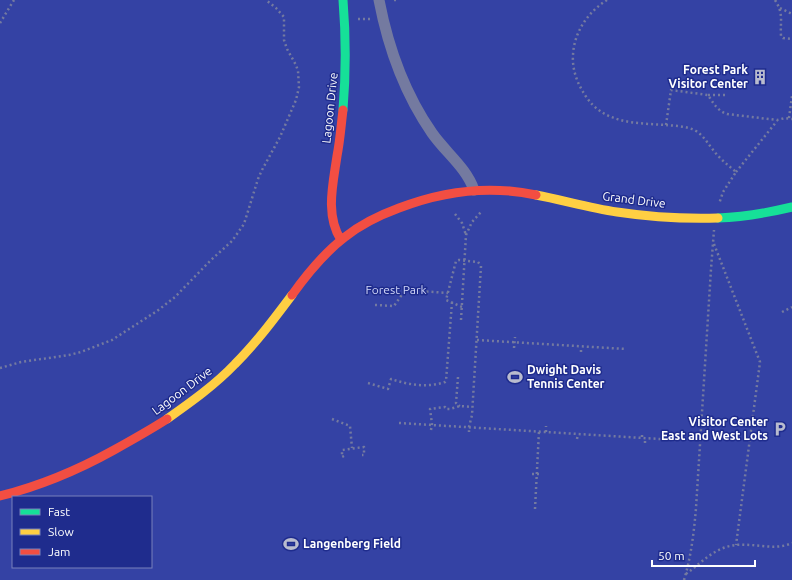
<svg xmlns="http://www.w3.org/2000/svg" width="792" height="580" viewBox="0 0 792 580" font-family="Ubuntu,sans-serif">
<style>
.green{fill:#3442a4;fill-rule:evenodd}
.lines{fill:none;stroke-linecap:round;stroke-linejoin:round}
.path{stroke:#747aa0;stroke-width:2.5;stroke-dasharray:2 3;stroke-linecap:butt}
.street{stroke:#747aa0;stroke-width:11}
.fast{stroke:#16e098;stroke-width:9}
.slow{stroke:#ffcf43;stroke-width:9}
.jam{stroke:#f24e42;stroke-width:9}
.labels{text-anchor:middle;stroke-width:3;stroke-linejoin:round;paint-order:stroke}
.poi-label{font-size:12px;font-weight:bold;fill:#fff;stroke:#1f2c8d;text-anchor:end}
.street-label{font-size:12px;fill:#fff;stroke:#1f2c8d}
.park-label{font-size:12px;fill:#d3d8f9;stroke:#1f2c8d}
</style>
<rect width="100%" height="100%" fill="#383f74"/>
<!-- green -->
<path class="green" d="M0 0H792V580H0ZM13 497H151V567H13Z"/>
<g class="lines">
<!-- path -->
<path class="path" d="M394 0H397
M607 0C588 12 574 32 573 55 572 69 577 83 585 95 603 124 636 123 666 125 676 126 687 126 696 131 704 136 708 144 714 151 720 159 728 165 736 172L723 192 719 204
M775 0C784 14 780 21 781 36L783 38 792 39
M780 8 792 14
M358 19H371
M0 23 14 0
M708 95H726
M789 118 792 96
M666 125 671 90 708 95C713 103 718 111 727 114L777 120 785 118 792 119
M736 172 777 121
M455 214 462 223 466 235
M714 244 760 362 736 545
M375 305 394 306 405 290 448 293
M462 307 446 300 456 261 459 260 478 262 481 266 472 415 469 427V432
M782 312 792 307
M461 320 466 235 472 222 481 212
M477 340 626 349
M514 348 515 337
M581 352V347
M0 368 21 362 69 355 81 352 112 340 157 311 175 297 211 260 232 241 244 224 258 179 262 170 280 137 296 100 299 87 298 71 296 65 287 49 284 40V17L276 8 266 0
M458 377 456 403 458 405 460 406
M368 383 388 389 391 379C409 385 427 388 445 382L446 381 452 302
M332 419 350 426 352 448
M399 423 676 440
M431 430 432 424 430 409 445 407 446 409H450L460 406 472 407
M546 432V426
M642 437V432
M577 439 578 434
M645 443V438
M344 456 342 457V450L364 447V455H362
M532 474H541
M535 509 539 431
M686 574C700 564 712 550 730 546 750 541 773 552 792 543
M684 580C691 557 694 532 696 508L711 269 714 230"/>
<!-- street -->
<path class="street" d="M379 0C388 47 405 94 432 133 446 153 466 167 474 190"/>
<!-- fast -->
<path class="fast" d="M343 110C346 73 346 37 343 0
M718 218C743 217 767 213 792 207"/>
<!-- slow -->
<path class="slow" d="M536 195C563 200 589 208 617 212 650 217 684 219 718 218
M167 419C191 402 215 385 235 364 256 343 274 319 292 295"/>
<!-- jam -->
<path class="jam" d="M341 240C325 215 333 184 337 156 340 141 341 126 343 110
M292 295C307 274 324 253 345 237 361 224 380 215 399 208 443 191 489 185 536 195
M0 496C40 486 78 470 114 450 132 440 150 430 167 419"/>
</g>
<!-- icons -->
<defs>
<g id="building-bare" transform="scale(1.2)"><path d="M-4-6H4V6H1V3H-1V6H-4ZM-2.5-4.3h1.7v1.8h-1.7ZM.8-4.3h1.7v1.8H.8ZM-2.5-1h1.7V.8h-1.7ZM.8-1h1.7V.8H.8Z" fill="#b9bcce" stroke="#1f2c8d" stroke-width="2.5" paint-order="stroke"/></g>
<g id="stadium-bare" transform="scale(1.2)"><path d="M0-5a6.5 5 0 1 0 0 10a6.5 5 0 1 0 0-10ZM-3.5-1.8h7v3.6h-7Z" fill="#b9bcce" stroke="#1f2c8d" stroke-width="2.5" paint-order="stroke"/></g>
<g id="parking-bare" transform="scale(1.2)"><path d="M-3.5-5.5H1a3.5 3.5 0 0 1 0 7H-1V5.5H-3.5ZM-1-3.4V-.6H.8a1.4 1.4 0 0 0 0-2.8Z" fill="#b9bcce" stroke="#1f2c8d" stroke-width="2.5" paint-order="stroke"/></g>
</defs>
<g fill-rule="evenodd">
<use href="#building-bare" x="760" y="77"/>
<use href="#stadium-bare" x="515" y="377"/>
<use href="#parking-bare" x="780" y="429"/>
<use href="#stadium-bare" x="291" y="544"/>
</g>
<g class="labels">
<!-- poi labels -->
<g class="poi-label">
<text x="748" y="74">Forest Park<tspan x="748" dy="14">Visitor Center</tspan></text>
<text x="527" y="374" text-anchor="start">Dwight Davis<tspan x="527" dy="14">Tennis Center</tspan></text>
<text x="768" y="426">Visitor Center<tspan x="768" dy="14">East and West Lots</tspan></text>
<text x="303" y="548" text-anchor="start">Langenberg Field</text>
</g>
<!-- street labels -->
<g class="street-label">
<text transform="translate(330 108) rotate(-84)" y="4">Lagoon Drive</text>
<text transform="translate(634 200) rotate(7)" y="4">Grand Drive</text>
<text transform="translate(182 391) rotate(-37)" y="4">Lagoon Drive</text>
</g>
<!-- park labels -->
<g class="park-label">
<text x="396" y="294">Forest Park</text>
</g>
</g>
<!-- legend -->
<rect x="12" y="496" width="140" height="72" fill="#1f2c8d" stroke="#7980bb"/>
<rect x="20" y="509" width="20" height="6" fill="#16e098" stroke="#7980bb"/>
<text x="48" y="516" font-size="12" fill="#ffffff">Fast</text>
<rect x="20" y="529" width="20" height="6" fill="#ffcf43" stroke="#7980bb"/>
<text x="48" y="536" font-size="12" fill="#ffffff">Slow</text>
<rect x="20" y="549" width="20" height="6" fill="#f24e42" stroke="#7980bb"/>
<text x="48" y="556" font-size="12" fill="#ffffff">Jam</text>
<!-- scale -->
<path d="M652 560v6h103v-6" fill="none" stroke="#ffffff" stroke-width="2"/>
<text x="658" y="560" font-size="12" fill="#ffffff" stroke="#1f2c8d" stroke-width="3" paint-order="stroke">50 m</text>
</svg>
